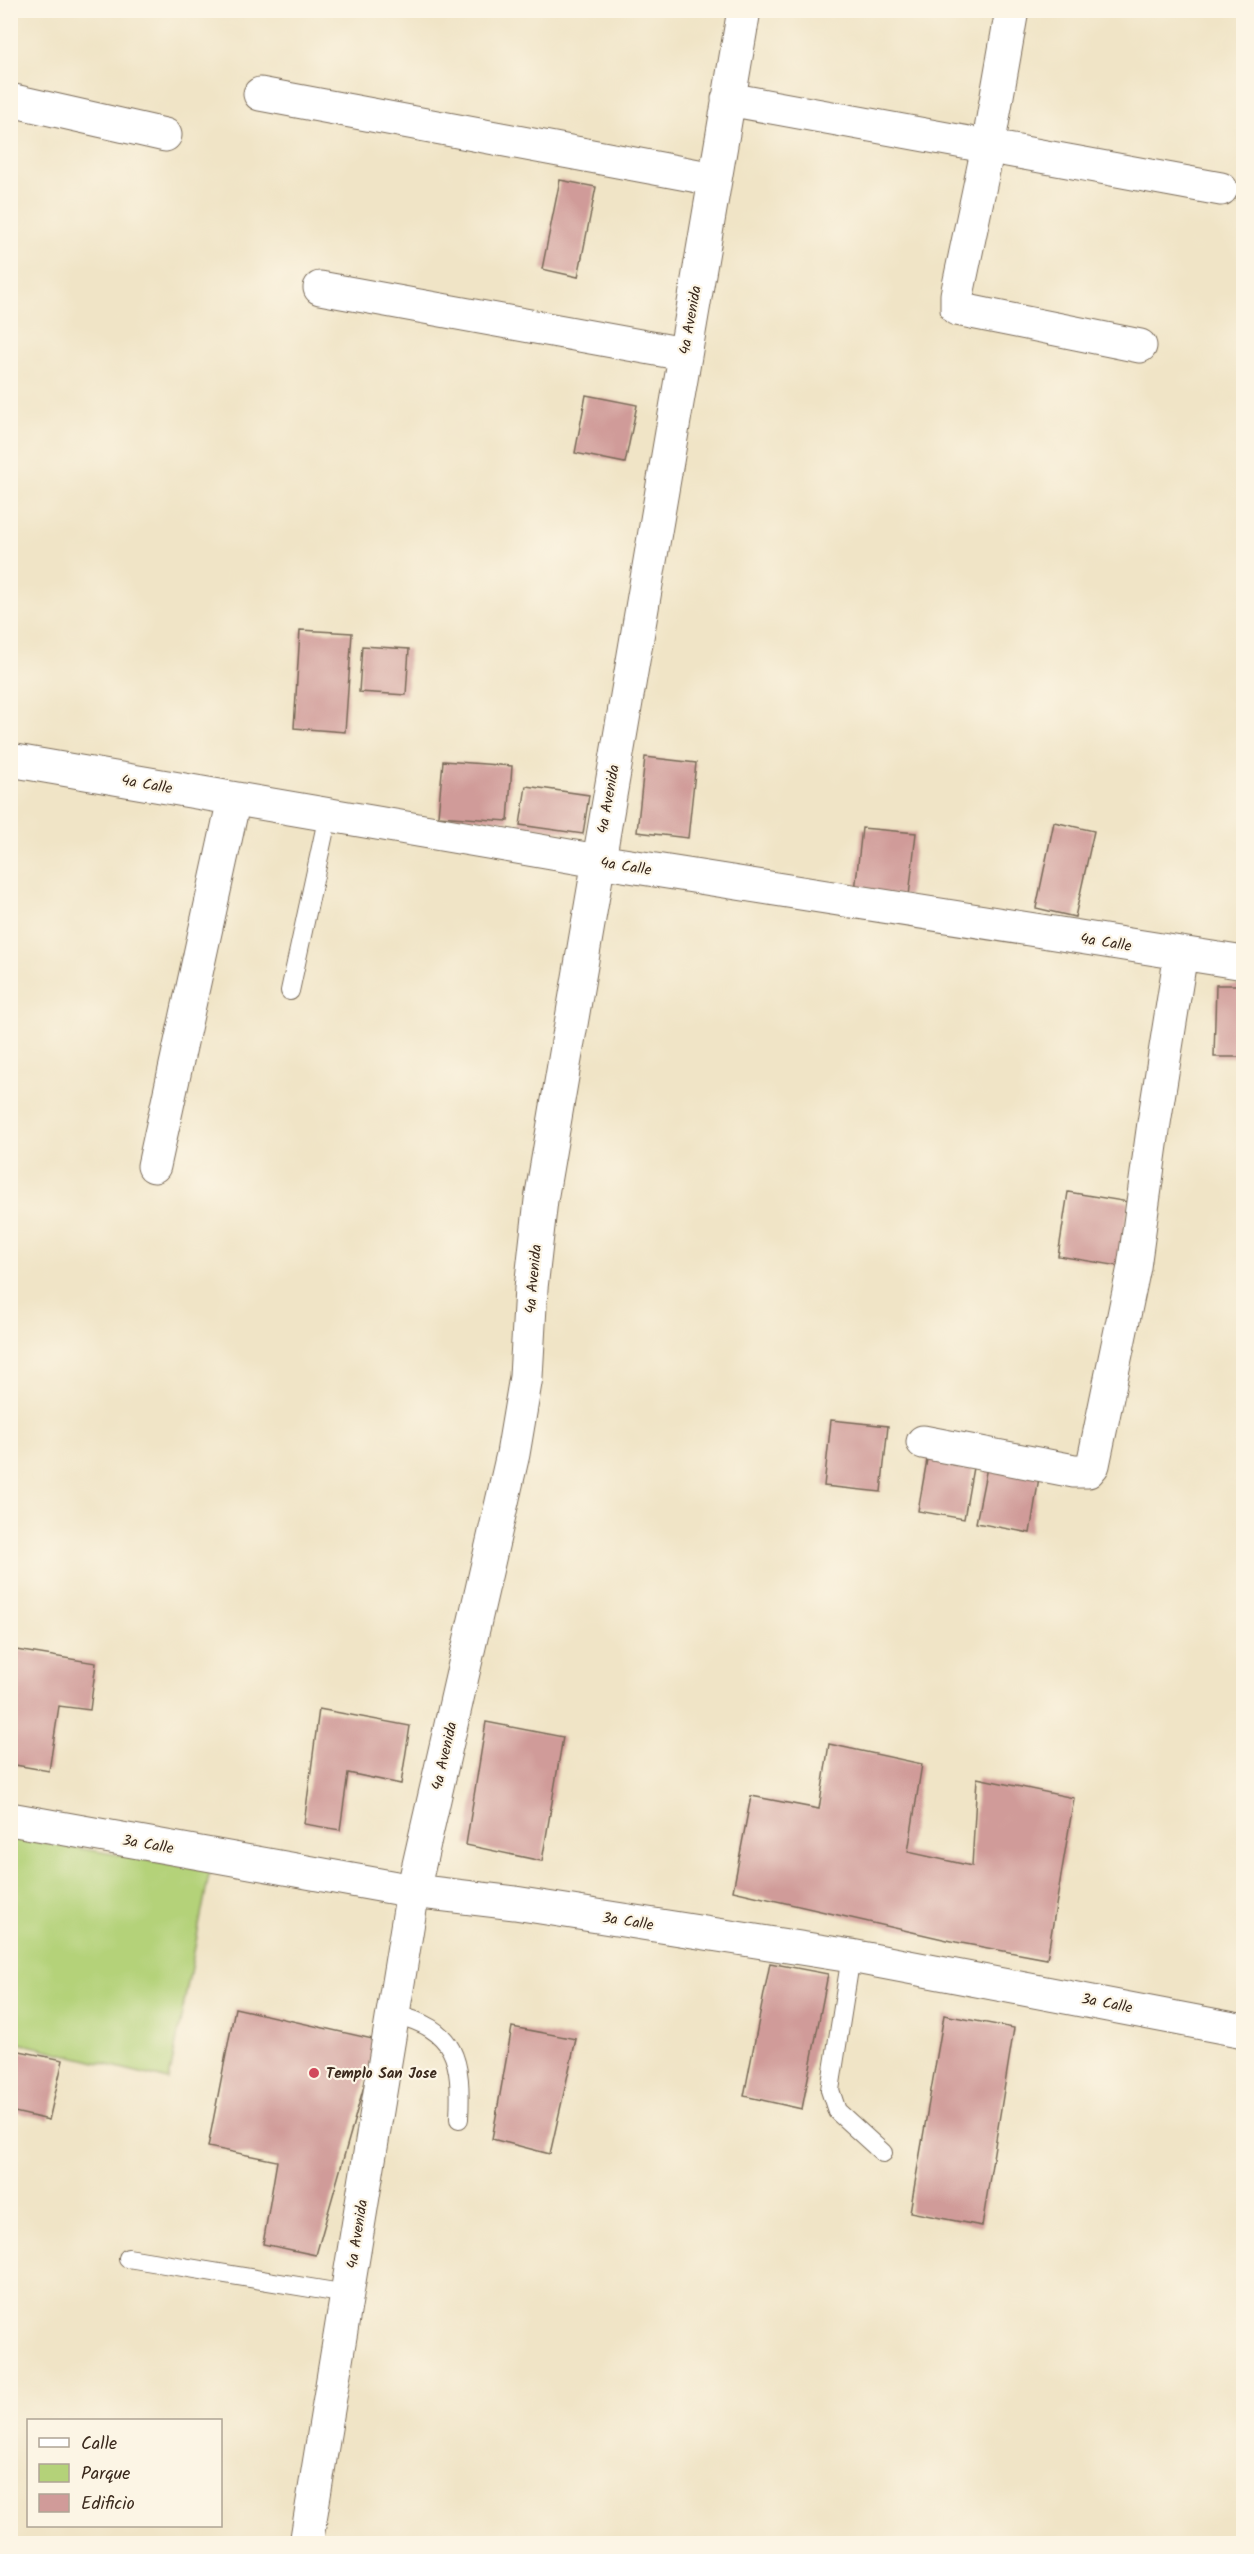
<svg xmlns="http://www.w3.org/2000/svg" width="1254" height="2554" viewBox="0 0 1254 2554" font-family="Kalam,sans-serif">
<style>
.green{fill:#b4d279;stroke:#787e4c;stroke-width:1.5}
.building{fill:#d09b99}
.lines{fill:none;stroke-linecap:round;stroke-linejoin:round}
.service-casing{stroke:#7a6b59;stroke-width:20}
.minor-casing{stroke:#7a6b59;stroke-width:35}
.service{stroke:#fff;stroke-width:18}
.minor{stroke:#fff;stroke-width:33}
.poi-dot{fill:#d1495b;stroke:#fcf5e5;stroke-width:2}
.labels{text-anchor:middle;stroke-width:4.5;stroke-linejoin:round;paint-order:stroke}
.street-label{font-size:15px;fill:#3b2a1e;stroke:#fcf5e5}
.poi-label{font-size:15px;font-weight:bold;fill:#3b2a1e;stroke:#fcf5e5;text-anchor:start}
</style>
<rect width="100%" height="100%" fill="#fcf5e5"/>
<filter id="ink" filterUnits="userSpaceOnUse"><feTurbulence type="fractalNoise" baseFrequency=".0167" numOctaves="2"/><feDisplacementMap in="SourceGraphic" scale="12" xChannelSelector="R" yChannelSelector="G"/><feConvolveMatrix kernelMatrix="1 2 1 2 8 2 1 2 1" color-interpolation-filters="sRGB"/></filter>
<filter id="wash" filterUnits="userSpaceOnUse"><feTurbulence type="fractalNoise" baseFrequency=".008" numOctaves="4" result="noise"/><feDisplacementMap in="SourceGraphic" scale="24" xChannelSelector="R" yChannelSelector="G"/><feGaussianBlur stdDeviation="1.35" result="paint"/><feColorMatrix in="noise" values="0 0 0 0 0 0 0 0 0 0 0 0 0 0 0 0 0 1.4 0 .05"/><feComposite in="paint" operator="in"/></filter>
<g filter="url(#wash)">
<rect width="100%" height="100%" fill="#f0e4c6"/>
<!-- green -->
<path class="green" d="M11 1837 210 1870 169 2080 11 2041Z"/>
<g id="blocks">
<!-- building -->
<path class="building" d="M560 180 596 187 578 277 542 269Z
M586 395 637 405 625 463 575 453Z
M300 630 352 633 345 732 294 728Z
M362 646 409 649 406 695 359 692Z
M645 757 696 763 688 838 637 832Z
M443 761 512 766 508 821 438 816Z
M526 786 589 795 583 834 520 825Z
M1054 822 1094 831 1075 917 1036 908Z
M862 828 916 833 909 896 855 891Z
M1216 985H1244V1057H1214Z
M1068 1192 1129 1202 1119 1266 1058 1256Z
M831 1420 888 1426 881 1492 824 1486Z
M929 1448 975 1456 964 1519 918 1511Z
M988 1462 1040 1471 1030 1533 976 1523Z
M10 1649 96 1663 90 1710 59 1706 49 1771 10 1764Z
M319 1709 410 1726 401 1784 348 1773 340 1830 304 1824Z
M486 1722 563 1737 542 1861 466 1845Z
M829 1744 922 1764 908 1852 972 1866 977 1778 1074 1798 1047 1959 956 1942 733 1891 751 1796 819 1809Z
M770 1963 828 1974 802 2109 744 2096Z
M235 2008 377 2040 316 2255 263 2244 277 2161 208 2147Z
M944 2015 1014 2028 982 2226 910 2212Z
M512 2027 576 2039 550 2154 492 2139Z
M10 2049 63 2060 49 2120 10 2111Z"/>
</g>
</g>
<g filter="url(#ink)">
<use href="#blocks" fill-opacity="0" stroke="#7a6b59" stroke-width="1.5"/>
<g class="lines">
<!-- service casing -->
<g class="service-casing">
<path id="service" d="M290 991 328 815
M851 1956 830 2090 837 2111 883 2153
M393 2014C457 2029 462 2060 459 2119
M128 2258 347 2294"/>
</g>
<!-- minor casing -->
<g class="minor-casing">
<path id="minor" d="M1012 10 988 147 957 295V309L1140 346
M260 94 714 179
M728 99 1221 189
M10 100 165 135
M320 288 684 354
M10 760 598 861 1244 963
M154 1166 234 799
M923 1442 1074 1471H1088L1093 1465 1134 1267 1154 1123 1181 953
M10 1819 413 1891 515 1903 851 1956 1244 2031
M306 2544 413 1891 513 1454 526 1377 531 1288 541 1200 744 10"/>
</g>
<!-- service -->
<use href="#service" class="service"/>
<!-- minor -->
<use href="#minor" class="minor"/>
</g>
</g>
<!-- markers -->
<circle class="poi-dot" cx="314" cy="2073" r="6"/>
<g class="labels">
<!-- street labels -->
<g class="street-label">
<text transform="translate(690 320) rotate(-80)" y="5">4a Avenida</text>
<text transform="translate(147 784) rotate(10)" y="5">4a Calle</text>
<text transform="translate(608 799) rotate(-80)" y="5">4a Avenida</text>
<text transform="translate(626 866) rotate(9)" y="5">4a Calle</text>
<text transform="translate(1106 942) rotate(9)" y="5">4a Calle</text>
<text transform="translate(533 1279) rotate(-85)" y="5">4a Avenida</text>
<text transform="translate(444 1756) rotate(-77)" y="5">4a Avenida</text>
<text transform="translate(148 1844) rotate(10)" y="5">3a Calle</text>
<text transform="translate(628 1921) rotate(9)" y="5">3a Calle</text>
<text transform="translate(1107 2003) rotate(11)" y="5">3a Calle</text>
<text transform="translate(357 2234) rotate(-81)" y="5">4a Avenida</text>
</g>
<!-- poi labels -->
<g class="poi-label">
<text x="326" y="2078">Templo San Jose</text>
</g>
</g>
<!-- margin -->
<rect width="1254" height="2554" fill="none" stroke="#fcf5e5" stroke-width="36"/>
<!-- legend -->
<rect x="27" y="2419" width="195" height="108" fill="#fcf5e5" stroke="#afa495" stroke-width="1.5"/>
<rect x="39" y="2438" width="30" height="9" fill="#ffffff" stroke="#afa495" stroke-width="1.5"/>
<text x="81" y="2449" font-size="18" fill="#3b2a1e">Calle</text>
<rect x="39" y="2464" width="30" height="18" fill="#b4d279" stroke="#afa495" stroke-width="1.5"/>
<text x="81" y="2479" font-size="18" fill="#3b2a1e">Parque</text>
<rect x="39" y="2494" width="30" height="18" fill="#d09b99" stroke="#afa495" stroke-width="1.5"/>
<text x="81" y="2509" font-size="18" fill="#3b2a1e">Edificio</text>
</svg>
